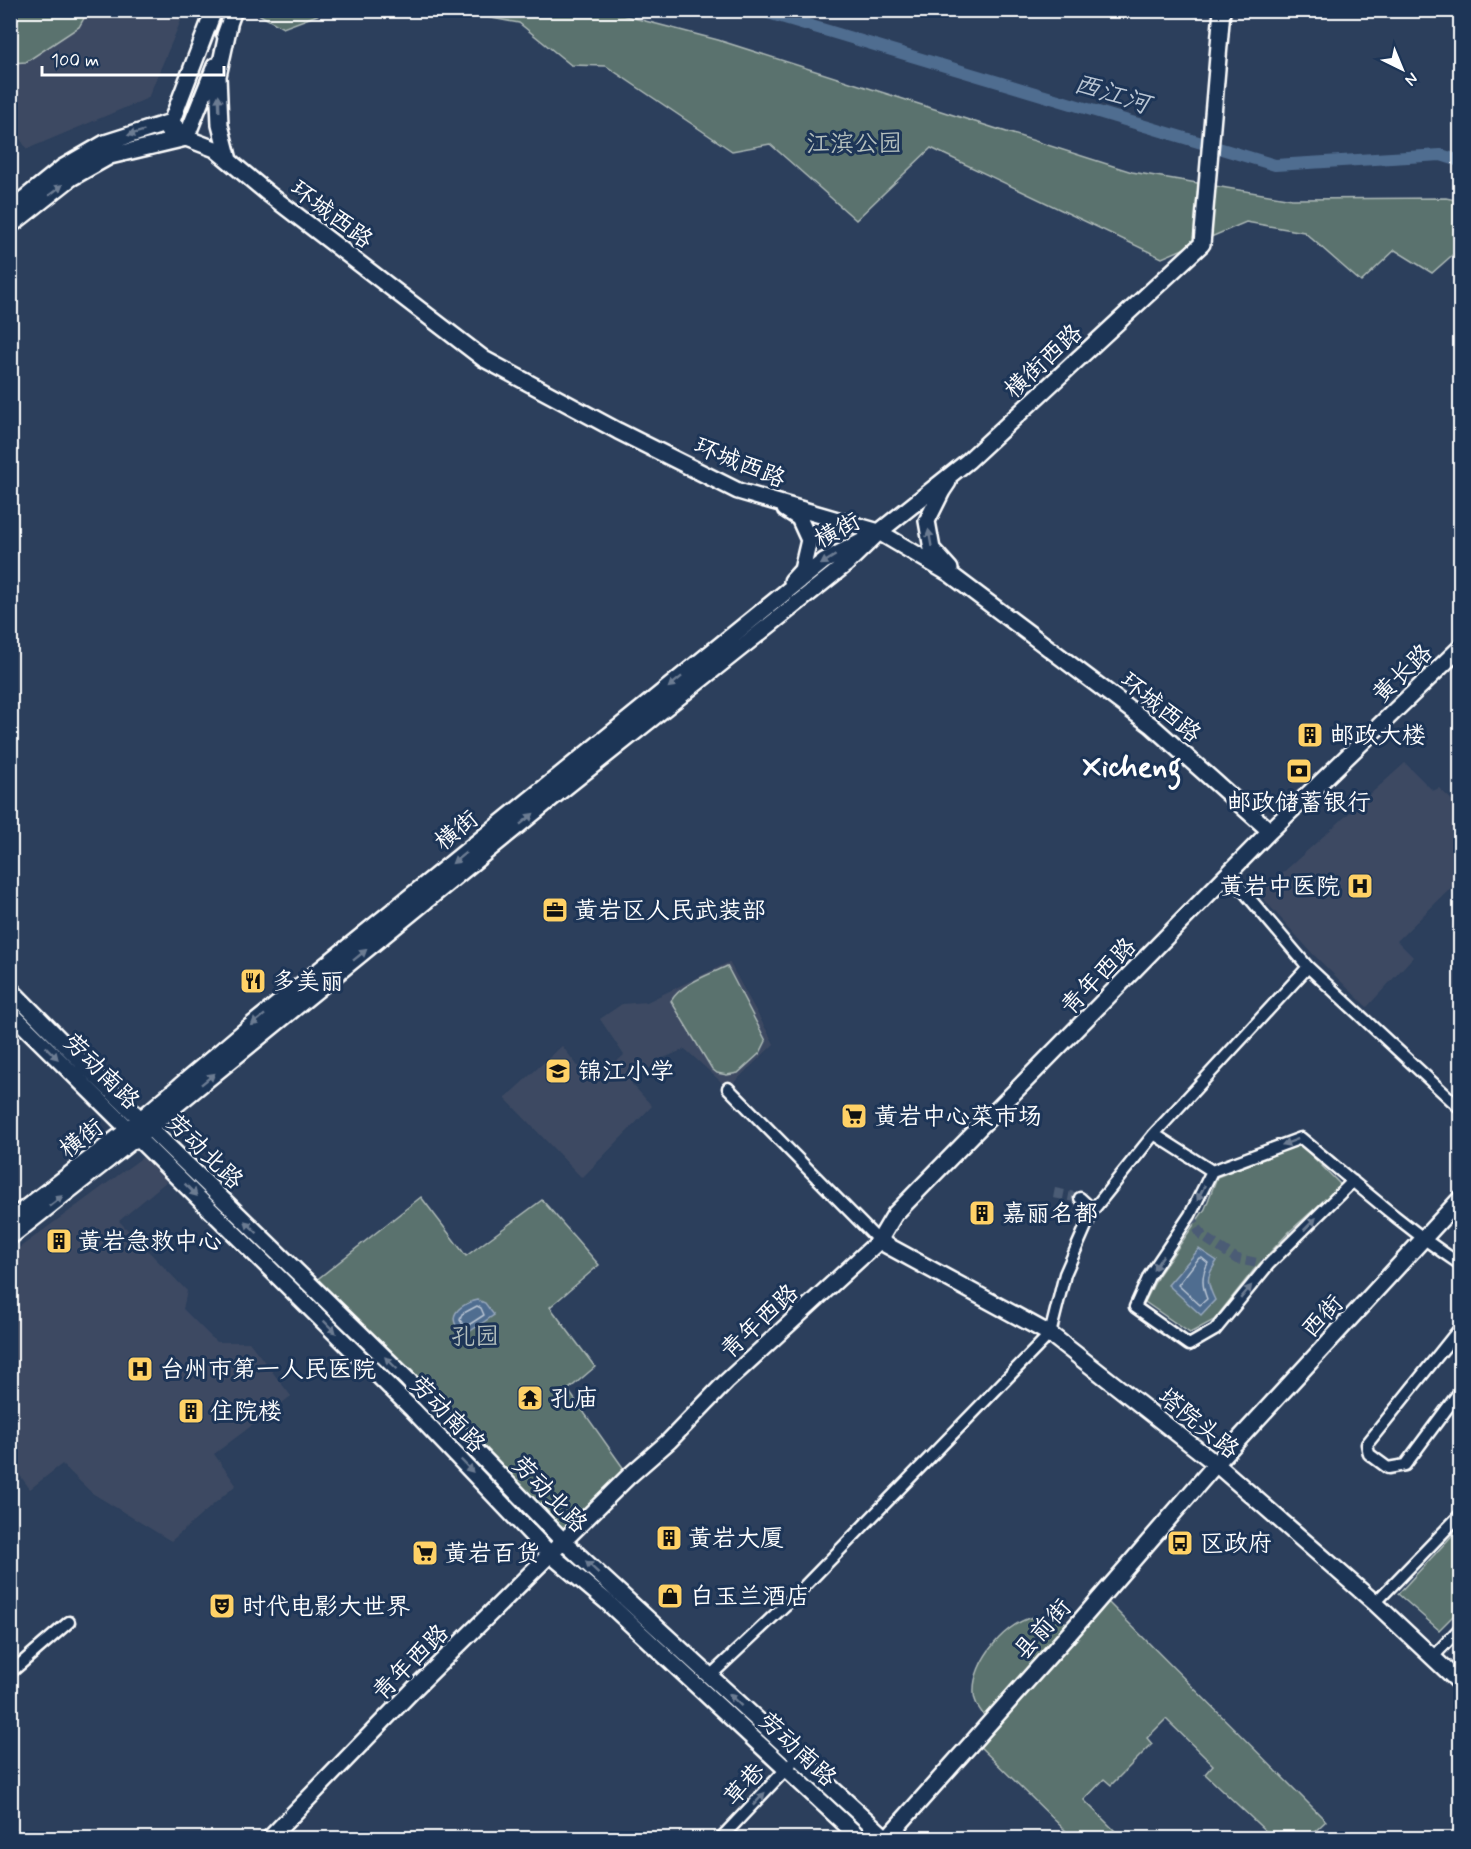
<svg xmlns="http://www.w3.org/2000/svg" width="1471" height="1849" viewBox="0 0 1471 1849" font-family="Mynerve,'LXGW WenKai TC',sans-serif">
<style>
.built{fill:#3e4a62}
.green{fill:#5a726e;stroke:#acb8b6;stroke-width:1.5}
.water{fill:#506d90;stroke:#96a7bc;stroke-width:1.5}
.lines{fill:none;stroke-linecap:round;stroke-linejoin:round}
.shore{stroke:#b9c5d3;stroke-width:1.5}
.canal{stroke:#506d90;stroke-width:12}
.street-tunnel{stroke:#4c5c74;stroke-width:10;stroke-dasharray:10 5;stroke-linecap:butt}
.street-casing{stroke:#fff;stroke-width:15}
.secondary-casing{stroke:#fff;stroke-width:20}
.street{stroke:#1d3557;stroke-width:10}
.secondary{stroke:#1d3557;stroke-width:15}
.oneway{fill:#6c7c92}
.labels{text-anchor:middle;stroke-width:6;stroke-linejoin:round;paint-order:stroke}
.park-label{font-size:24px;fill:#b5c0be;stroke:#1d3557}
.street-label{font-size:24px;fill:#fff;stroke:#1d3557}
.poi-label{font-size:24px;fill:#fff;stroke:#1d3557;text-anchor:start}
.water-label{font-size:26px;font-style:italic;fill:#b9c5d3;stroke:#1d3557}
.district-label{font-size:30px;font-weight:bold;fill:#fff;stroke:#1d3557}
</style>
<rect width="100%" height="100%" fill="#2c3f5c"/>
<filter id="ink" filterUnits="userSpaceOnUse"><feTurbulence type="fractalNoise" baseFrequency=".0167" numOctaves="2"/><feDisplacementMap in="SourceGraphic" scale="12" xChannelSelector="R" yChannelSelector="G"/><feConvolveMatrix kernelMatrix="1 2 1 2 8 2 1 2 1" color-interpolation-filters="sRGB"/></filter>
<g filter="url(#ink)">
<!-- built -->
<path class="built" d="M10 11H185L148 98 27 149 11 125Z
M1405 763 1433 791 1439 788 1460 808V879L1397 941 1413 957 1367 1007 1313 954 1259 894Z
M729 962 774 1044 728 1088 685 1049 661 1059 631 1083 652 1106 582 1178 505 1098 562 1046 592 1084 624 1055 600 1019 622 1004 647 1002Z
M143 1157 167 1181 119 1221 187 1291 183 1309 216 1342H249L291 1396 214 1454 236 1485 171 1541 92 1493 62 1464 30 1489 11 1463V1254Z"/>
<!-- green -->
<path class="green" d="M11 10H88V11L79 27 26 62 11 63Z
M253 11V10L328 11 283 28Z
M454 11H607L718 40 1132 172 1292 199 1446 198 1460 201V250H1458L1432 273 1395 250 1361 282 1304 232 1246 222 1162 258 931 148 856 220 770 144 732 151 606 66 571 65 519 23Z
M727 966 766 1041 760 1053 738 1073 727 1075 717 1073 712 1069 671 1001C682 983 709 975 727 966Z
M1300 1144 1341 1185 1289 1232 1253 1271 1214 1320 1190 1333 1145 1302 1158 1276 1205 1209 1217 1177Z
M421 1197 466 1256 542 1200 599 1265 550 1307 595 1367 568 1390 629 1476 563 1541 310 1285Z
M1460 1527V1609L1439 1630 1398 1594Z
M1102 1596 1326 1821 1308 1838H1273L1205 1774 1213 1765 1166 1719 1147 1738 1152 1744 1111 1785 1104 1779 1084 1800 1122 1838H1073L973 1740 989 1722C983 1714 974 1704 974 1693 972 1662 1007 1619 1039 1616 1051 1614 1064 1621 1074 1627Z"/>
<!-- water -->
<path class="water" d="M1199 1249 1217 1261C1206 1277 1206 1282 1215 1300L1201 1315 1168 1285Z
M478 1300 485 1303 494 1315 463 1336C461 1332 456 1327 455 1323 450 1310 468 1302 478 1300Z"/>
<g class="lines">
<!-- shore -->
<path class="shore" d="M1199 1258H1202L1208 1263C1201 1276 1202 1286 1207 1299L1200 1305 1178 1285Z
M477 1306 481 1308 484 1315 467 1326H464L460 1320 462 1314Z"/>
<!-- canal -->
<path class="canal" d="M758 10 1275 165 1441 155 1460 161"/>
<!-- street-tunnel -->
<path class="street-tunnel" d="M1054 1193 1080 1198
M1190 1215 1202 1236 1237 1259 1268 1265"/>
<!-- street casing -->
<g class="street-casing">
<path id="street" d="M1229 874 1308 967 1460 1108
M728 1088 879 1241
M1154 1134 1212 1171
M1353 1181 1268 1265 1215 1330 1189 1345 1135 1307 1149 1276 1190 1215 1212 1171 1301 1138C1353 1181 1404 1227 1460 1264
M1080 1198 1093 1210
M1460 1328 1367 1444 1369 1454 1388 1468 1405 1465 1460 1391
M1375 1603 1460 1515
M1432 1658 1460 1628
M10 1673 69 1622
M710 1676 796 1595 1050 1334 1065 1274 1093 1210 1154 1134 1308 967
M721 1838 791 1764"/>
</g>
<!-- secondary casing -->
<g class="secondary-casing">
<path id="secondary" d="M229 25 218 76 220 125 229 160
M225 35 234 10
M168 131 214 10
M186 138 215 66
M10 210 62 168 105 143 171 122 186 138 215 149 270 195 484 359 618 431 738 491 879 532 950 574 1151 725 1270 831
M10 226 71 178 110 156 186 138
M948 482 942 491 927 521 932 549 950 569
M785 509 799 518 809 540 802 570 792 581
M10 989 86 1066 408 1380 563 1541 886 1838
M10 1012 413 1410 550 1554 606 1601 860 1838
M10 1220 129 1129 248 1028 824 561 863 541
M10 1237 137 1137 552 798 845 565 879 532 968 461 1202 244 1222 10
M879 1241 1050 1334 1216 1464 1375 1603 1460 1683
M270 1838 415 1688 629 1476 669 1441 726 1382 879 1241 895 1214 1270 831 1460 648
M887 1838 1075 1627 1216 1464 1460 1199"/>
</g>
<!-- street -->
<use href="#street" class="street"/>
<!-- secondary -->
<use href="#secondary" class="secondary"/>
</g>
<!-- one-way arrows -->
<defs><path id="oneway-solid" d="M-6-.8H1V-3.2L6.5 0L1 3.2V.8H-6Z" transform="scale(1.5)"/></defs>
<g class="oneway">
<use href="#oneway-solid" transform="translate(219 103) rotate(-92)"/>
<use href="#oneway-solid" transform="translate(136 133) rotate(163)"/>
<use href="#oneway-solid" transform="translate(56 190) rotate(-38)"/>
<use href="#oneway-solid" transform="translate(930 538) rotate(-100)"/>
<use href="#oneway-solid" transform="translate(828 560) rotate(148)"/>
<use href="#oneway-solid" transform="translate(675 682) rotate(141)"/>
<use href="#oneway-solid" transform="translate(527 819) rotate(-39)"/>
<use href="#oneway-solid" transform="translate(459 858) rotate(141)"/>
<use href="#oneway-solid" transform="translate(360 955) rotate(-39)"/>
<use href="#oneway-solid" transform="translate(258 1020) rotate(141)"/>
<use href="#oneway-solid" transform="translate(52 1053) rotate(45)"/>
<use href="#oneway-solid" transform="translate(208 1079) rotate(-39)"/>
<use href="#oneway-solid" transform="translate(1290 1142) rotate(160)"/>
<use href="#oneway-solid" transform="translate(191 1190) rotate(45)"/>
<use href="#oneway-solid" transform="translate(1201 1193) rotate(116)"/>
<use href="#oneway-solid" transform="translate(56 1201) rotate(-38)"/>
<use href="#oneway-solid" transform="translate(1310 1224) rotate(-45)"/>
<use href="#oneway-solid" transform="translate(251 1227) rotate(-136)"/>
<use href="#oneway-solid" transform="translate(1158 1263) rotate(124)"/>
<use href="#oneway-solid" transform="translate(1246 1292) rotate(-50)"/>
<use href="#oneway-solid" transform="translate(330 1327) rotate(45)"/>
<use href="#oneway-solid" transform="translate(391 1363) rotate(-136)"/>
<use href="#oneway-solid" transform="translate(467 1466) rotate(46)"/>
<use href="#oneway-solid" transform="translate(592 1567) rotate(-137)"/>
<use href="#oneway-solid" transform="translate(735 1700) rotate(-137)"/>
<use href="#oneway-solid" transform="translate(759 1799) rotate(-47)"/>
</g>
</g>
<!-- icons -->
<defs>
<g id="building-square" transform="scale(1.35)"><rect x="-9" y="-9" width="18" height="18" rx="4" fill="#ffd166" stroke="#1d3557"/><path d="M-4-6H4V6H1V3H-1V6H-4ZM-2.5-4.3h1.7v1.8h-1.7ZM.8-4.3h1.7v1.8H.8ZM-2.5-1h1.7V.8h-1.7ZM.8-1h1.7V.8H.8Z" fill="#111"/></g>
<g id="bank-square" transform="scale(1.35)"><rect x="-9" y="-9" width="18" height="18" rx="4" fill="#ffd166" stroke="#1d3557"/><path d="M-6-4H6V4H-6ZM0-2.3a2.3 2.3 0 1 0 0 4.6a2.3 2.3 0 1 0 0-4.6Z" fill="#111"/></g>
<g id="hospital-square" transform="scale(1.35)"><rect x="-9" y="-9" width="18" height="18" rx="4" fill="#ffd166" stroke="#1d3557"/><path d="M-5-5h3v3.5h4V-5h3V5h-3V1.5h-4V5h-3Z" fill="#111"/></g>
<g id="office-square" transform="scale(1.35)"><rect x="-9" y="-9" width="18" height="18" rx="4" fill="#ffd166" stroke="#1d3557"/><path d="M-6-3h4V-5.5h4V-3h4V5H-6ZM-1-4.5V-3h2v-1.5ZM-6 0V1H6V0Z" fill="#111"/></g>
<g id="restaurant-square" transform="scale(1.35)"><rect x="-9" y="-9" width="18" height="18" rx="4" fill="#ffd166" stroke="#1d3557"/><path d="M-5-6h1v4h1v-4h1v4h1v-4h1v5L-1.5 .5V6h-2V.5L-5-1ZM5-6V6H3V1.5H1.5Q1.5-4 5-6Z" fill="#111"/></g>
<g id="school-square" transform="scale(1.35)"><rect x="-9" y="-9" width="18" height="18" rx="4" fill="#ffd166" stroke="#1d3557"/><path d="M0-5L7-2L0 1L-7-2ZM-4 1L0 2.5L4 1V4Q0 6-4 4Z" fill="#111"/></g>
<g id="supermarket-square" transform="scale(1.35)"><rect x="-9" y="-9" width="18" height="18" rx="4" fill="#ffd166" stroke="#1d3557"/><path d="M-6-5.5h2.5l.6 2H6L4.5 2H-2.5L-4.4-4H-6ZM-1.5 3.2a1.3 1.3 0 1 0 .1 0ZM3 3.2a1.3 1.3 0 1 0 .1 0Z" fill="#111"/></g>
<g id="temple-square" transform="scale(1.35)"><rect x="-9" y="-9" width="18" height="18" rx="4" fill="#ffd166" stroke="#1d3557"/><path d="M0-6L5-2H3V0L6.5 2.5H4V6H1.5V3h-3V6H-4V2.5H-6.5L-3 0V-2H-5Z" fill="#111"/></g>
<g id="bus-square" transform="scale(1.35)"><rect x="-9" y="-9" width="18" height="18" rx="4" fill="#ffd166" stroke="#1d3557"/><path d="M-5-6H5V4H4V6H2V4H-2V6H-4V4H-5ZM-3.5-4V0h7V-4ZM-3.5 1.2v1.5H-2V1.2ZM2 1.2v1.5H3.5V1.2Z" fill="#111"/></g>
<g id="shop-square" transform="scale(1.35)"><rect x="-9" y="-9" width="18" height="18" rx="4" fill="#ffd166" stroke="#1d3557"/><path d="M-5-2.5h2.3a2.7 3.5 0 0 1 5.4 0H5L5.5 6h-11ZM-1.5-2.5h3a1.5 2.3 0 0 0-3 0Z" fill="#111"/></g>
<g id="theatre-square" transform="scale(1.35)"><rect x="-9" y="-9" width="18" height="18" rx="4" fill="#ffd166" stroke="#1d3557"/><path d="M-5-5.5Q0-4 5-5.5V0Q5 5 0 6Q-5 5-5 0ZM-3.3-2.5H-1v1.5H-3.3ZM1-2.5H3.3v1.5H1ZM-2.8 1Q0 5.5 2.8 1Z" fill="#111"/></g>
</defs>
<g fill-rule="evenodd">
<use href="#building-square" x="1310" y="735"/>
<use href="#bank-square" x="1299" y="771"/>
<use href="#hospital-square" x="1360" y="886"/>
<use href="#office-square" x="555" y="910"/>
<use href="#restaurant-square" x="253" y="981"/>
<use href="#school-square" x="558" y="1071"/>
<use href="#supermarket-square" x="854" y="1116"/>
<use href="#building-square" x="982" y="1213"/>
<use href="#building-square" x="59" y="1241"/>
<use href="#hospital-square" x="140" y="1369"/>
<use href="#temple-square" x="530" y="1398"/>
<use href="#building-square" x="191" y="1411"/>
<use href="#building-square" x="669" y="1538"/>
<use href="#bus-square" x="1180" y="1543"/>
<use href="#supermarket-square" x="425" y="1553"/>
<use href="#shop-square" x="670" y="1596"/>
<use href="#theatre-square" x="222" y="1606"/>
</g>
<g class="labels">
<!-- park labels -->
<g class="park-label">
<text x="854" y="151">江滨公园</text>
<text x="475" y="1344">孔园</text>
</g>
<!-- street labels -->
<g class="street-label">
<text transform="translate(332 214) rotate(37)" y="8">环城西路</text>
<text transform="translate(1043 361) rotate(-43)" y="8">横街西路</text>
<text transform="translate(740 462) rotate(22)" y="8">环城西路</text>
<text transform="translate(837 530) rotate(-28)" y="8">横街</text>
<text transform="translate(1402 673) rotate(-44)" y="8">黄长路</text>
<text transform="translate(1161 707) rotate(39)" y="8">环城西路</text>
<text transform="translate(456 830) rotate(-39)" y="8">横街</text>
<text transform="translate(1098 976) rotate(-46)" y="8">青年西路</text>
<text transform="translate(102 1071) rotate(45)" y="8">劳动南路</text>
<text transform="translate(81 1138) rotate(-37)" y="8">横街</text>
<text transform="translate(205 1151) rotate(44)" y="8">劳动北路</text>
<text transform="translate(1322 1316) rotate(-47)" y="8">西街</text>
<text transform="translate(759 1321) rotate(-43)" y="8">青年西路</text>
<text transform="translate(448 1414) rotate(46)" y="8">劳动南路</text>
<text transform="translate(1199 1423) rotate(39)" y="8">塔院头路</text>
<text transform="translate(550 1494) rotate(46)" y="8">劳动北路</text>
<text transform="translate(1042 1629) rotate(-48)" y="8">县前街</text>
<text transform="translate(410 1662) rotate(-45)" y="8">青年西路</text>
<text transform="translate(798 1749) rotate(43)" y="8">劳动南路</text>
<text transform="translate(744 1784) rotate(-47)" y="8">草巷</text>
</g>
<!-- poi labels -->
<g class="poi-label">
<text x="1330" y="743">邮政大楼</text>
<text x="1299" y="810" text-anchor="middle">邮政储蓄银行</text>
<text x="1340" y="894" text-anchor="end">黄岩中医院</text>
<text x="574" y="918">黄岩区人民武装部</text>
<text x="272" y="989">多美丽</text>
<text x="578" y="1079">锦江小学</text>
<text x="874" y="1124">黄岩中心菜市场</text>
<text x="1002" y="1221">嘉丽名都</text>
<text x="78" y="1249">黄岩急救中心</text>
<text x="160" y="1377">台州市第一人民医院</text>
<text x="550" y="1406">孔庙</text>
<text x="210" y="1419">住院楼</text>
<text x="688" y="1546">黄岩大厦</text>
<text x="1200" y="1551">区政府</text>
<text x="444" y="1561">黄岩百货</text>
<text x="690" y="1604">白玉兰酒店</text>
<text x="242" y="1614">时代电影大世界</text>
</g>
<!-- water labels -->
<g class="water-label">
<text transform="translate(1112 93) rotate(17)" y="9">西江河</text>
</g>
<!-- district labels -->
<g class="district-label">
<text x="1132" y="776">Xicheng</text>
</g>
</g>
<!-- margin -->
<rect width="1471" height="1849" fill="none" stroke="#1d3557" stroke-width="36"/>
<rect x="18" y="18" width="1435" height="1813" fill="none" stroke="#fff" stroke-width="2" filter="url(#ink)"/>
<!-- north arrow -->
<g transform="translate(1402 69) rotate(137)" stroke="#1d3557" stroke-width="4.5" paint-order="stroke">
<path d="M0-4.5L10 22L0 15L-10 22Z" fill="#ffffff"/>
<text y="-9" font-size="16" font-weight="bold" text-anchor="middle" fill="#ffffff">N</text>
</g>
<!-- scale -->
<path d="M42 66v9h182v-9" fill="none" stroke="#ffffff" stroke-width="3"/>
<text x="51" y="66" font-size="18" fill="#ffffff" stroke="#1d3557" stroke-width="4.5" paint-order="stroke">100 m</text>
</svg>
